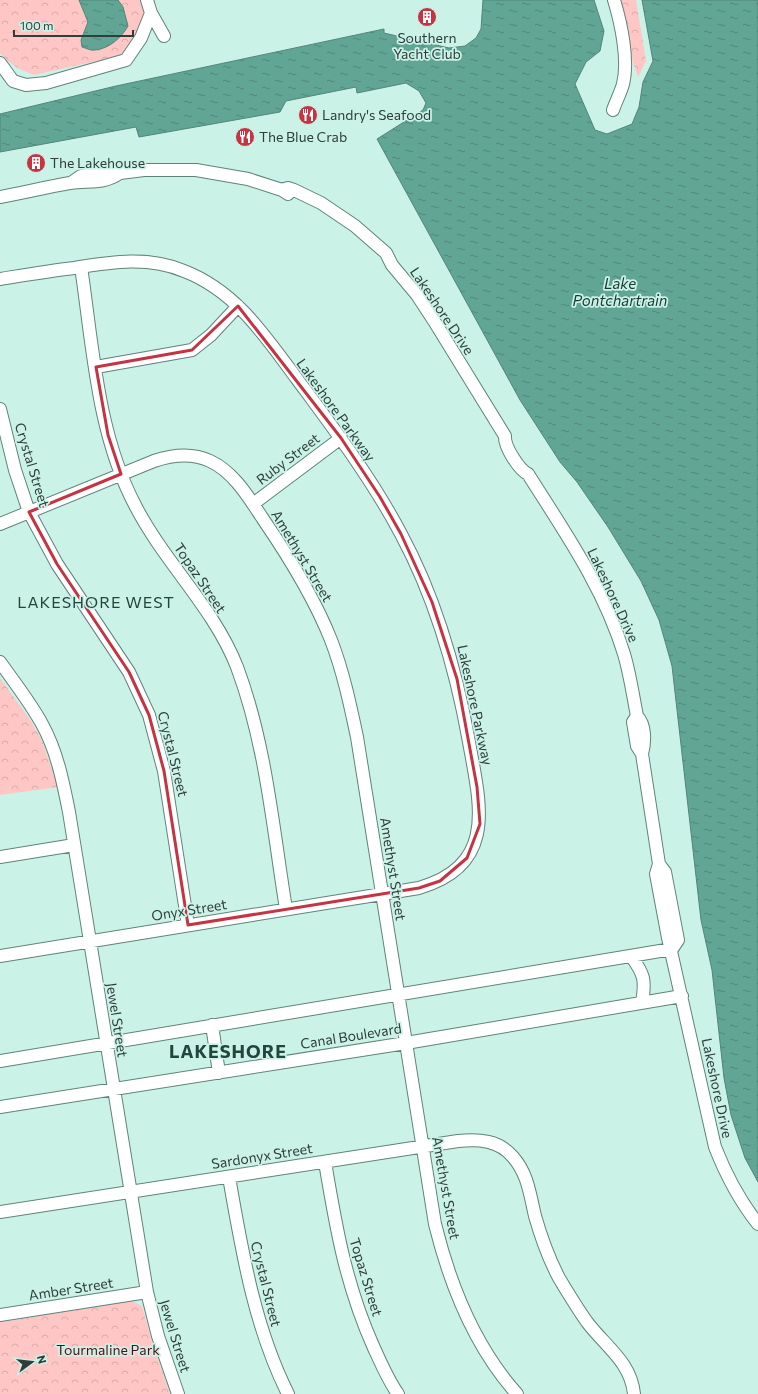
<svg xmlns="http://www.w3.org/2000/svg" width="758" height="1394" viewBox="0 0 758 1394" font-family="Commissioner,sans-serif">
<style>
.park{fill:url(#park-crowns)}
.water{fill:url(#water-ripples);stroke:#52867a}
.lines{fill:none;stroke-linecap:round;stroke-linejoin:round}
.minor-casing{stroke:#5f837a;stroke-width:14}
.minor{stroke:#fff;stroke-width:12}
.marked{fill:none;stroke:#c43442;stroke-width:3;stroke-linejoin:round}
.labels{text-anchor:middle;stroke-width:3.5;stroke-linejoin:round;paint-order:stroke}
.poi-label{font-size:14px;fill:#2e3e3a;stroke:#cbf2e7;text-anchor:start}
.street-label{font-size:14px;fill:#2e3e3a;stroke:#cbf2e7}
.park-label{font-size:14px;fill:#560c15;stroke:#cbf2e7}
.water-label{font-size:15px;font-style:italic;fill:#163830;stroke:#cbf2e7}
.quarter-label{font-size:16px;letter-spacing:1px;fill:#22453d;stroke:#cbf2e7}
.district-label{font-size:18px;font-weight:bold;letter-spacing:1px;fill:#22453d;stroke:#cbf2e7}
</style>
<defs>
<pattern id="park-crowns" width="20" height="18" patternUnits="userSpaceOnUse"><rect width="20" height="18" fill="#fec6c5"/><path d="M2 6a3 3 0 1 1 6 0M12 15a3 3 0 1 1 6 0" fill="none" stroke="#daabaa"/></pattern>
<pattern id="water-ripples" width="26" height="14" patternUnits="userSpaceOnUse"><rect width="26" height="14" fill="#61a595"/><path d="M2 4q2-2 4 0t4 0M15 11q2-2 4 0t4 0" fill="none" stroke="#50887b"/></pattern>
</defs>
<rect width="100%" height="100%" fill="#cbf2e7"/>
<!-- park -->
<path class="park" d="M0 0H143L145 10 139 35 119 56 34 75C19 70 10 64 0 53Z
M619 0H636L646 61 638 77C628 52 628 25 619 0Z
M0 678 31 721 42 741 58 787 0 795Z
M132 1301 142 1306 153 1345 170 1394H0V1322Z"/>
<!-- water -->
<path class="water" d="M79 0H118L123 7 128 26C122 37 109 49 95 50 91 51 86 48 82 47L81 40 88 22Z
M483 0H594L604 31 600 51 586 62 575 84 595 130 607 134 632 124 639 107 643 82 653 61 642 0H758V1182L745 1158 731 1115 724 1078 712 970 701 920 672 666 659 620 641 581 608 527 577 482 560 462 520 400 377 139 423 110 426 103 419 91 406 83 357 93 356 87 286 101 280 112 139 137 136 127 0 152V114L116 86 384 29V33L449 48 465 46 476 38 481 29Z"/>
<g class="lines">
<!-- minor casing -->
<g class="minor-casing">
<path id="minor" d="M147 0 151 13 164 36
M0 63 13 81 26 85 46 83 126 60 141 38 151 13
M613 110C616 101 621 92 623 84 629 60 621 23 614 0
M71 183 81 176 109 170 120 173 144 170H196L248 179 282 190 288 194
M282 190 288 188 294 190 321 203 355 226 386 253 392 265 417 295 436 324 505 436C504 446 519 470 528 474 564 531 604 588 624 654 630 674 633 696 637 716 646 725 645 743 642 754L659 864 656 874 668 938 715 1147C726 1175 739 1200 758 1224
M0 197C23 193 46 187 70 183 89 180 102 185 120 173
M81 267C93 347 97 434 136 507 165 563 214 608 237 667 266 744 273 829 286 909
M0 279C25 275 49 271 74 268 112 262 148 256 184 271 236 291 265 336 297 379 334 429 372 479 401 534 436 599 456 669 469 742 480 804 498 865 419 888L0 956
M96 367 192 350 211 335 238 306
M0 409 15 470 29 512 57 564 129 672 149 715 164 771 188 925
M253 504 341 438
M0 524 154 461C172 455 193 453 210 461 234 472 249 498 263 519 289 557 314 597 331 640 343 671 350 704 357 737L435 1224C450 1285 475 1347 517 1394
M0 662C14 682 30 702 42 724 57 751 63 782 69 812L147 1292 158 1336 178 1394
M637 716 633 722 637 746 642 754
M0 857 74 845
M659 864 665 872 678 940 672 949
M631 956C644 974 646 980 642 1002
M212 1025 219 1073
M0 1061 672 949
M0 1107 406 1043 682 996
M325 1162C336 1228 346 1286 374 1348 381 1363 388 1380 398 1394
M229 1177C242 1251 254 1326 288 1394
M0 1212 458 1141C479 1139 499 1140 513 1157 528 1174 530 1195 535 1216 541 1237 549 1259 559 1278 568 1293 577 1308 587 1322 605 1346 631 1362 634 1394
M0 1315 147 1292"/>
</g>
<!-- minor -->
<use href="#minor" class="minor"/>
</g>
<!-- marked area -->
<path class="marked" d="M238 306 341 438 380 497 401 534 432 602 457 679 477 787 480 824 467 858 440 881 419 888 188 925 164 771 149 715 129 672 57 564 29 512 121 474 108 435 96 367 192 350Z"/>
<!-- icons -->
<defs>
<g id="building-disc" transform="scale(1)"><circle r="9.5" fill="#c43442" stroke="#cbf2e7"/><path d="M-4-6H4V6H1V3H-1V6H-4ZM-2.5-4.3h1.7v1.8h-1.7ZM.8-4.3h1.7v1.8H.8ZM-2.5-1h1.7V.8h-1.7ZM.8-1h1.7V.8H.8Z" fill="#fff"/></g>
<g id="restaurant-disc" transform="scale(1)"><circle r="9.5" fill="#c43442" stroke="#cbf2e7"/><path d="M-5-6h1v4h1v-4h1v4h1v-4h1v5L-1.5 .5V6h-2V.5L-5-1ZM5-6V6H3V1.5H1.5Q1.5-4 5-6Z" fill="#fff"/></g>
</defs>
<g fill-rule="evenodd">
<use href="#building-disc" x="427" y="17"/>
<use href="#restaurant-disc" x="308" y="115"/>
<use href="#restaurant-disc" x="245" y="137"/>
<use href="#building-disc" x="36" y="163"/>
</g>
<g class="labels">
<!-- poi labels -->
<g class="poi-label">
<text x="427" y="43" text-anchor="middle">Southern<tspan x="427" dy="16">Yacht Club</tspan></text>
<text x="322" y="120">Landry's Seafood</text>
<text x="259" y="142">The Blue Crab</text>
<text x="50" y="168">The Lakehouse</text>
</g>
<!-- street labels -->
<g class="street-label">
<text transform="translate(442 311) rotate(56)" y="5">Lakeshore Drive</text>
<text transform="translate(336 410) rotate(54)" y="5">Lakeshore Parkway</text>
<text transform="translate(288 459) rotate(-37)" y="5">Ruby Street</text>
<text transform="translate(32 465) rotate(73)" y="5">Crystal Street</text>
<text transform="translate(302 556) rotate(59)" y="5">Amethyst Street</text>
<text transform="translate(200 578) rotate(56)" y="5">Topaz Street</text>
<text transform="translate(613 595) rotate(65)" y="5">Lakeshore Drive</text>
<text transform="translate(475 705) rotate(78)" y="5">Lakeshore Parkway</text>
<text transform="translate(173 754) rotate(76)" y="5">Crystal Street</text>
<text transform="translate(393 869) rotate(81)" y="5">Amethyst Street</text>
<text transform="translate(189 910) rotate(-9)" y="5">Onyx Street</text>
<text transform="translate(117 1020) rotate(81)" y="5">Jewel Street</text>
<text transform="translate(351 1036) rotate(-9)" y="5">Canal Boulevard</text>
<text transform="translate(717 1088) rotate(78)" y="5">Lakeshore Drive</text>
<text transform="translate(262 1156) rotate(-9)" y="5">Sardonyx Street</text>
<text transform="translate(446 1188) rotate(80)" y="5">Amethyst Street</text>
<text transform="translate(366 1277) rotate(73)" y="5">Topaz Street</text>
<text transform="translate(266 1284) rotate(76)" y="5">Crystal Street</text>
<text transform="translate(71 1289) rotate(-9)" y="5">Amber Street</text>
<text transform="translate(175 1336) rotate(73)" y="5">Jewel Street</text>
</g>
<!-- park labels -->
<g class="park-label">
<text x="108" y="1355">Tourmaline Park</text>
</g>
<!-- water labels -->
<g class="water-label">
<text x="620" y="289">Lake<tspan x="620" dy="17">Pontchartrain</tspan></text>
</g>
<!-- quarter labels -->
<g class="quarter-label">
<text x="96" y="608">LAKESHORE WEST</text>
</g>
<!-- district labels -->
<g class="district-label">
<text x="228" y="1058">LAKESHORE</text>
</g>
</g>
<!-- north arrow -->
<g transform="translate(32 1362) rotate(75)" stroke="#cbf2e7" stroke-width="3" paint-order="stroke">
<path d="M0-3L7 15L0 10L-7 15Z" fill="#2e3e3a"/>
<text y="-6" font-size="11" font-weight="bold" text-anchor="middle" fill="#2e3e3a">N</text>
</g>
<!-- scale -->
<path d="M14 30v6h119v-6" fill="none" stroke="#2e3e3a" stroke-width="2"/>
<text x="20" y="30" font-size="12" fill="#2e3e3a" stroke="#cbf2e7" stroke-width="3" paint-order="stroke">100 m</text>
</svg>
